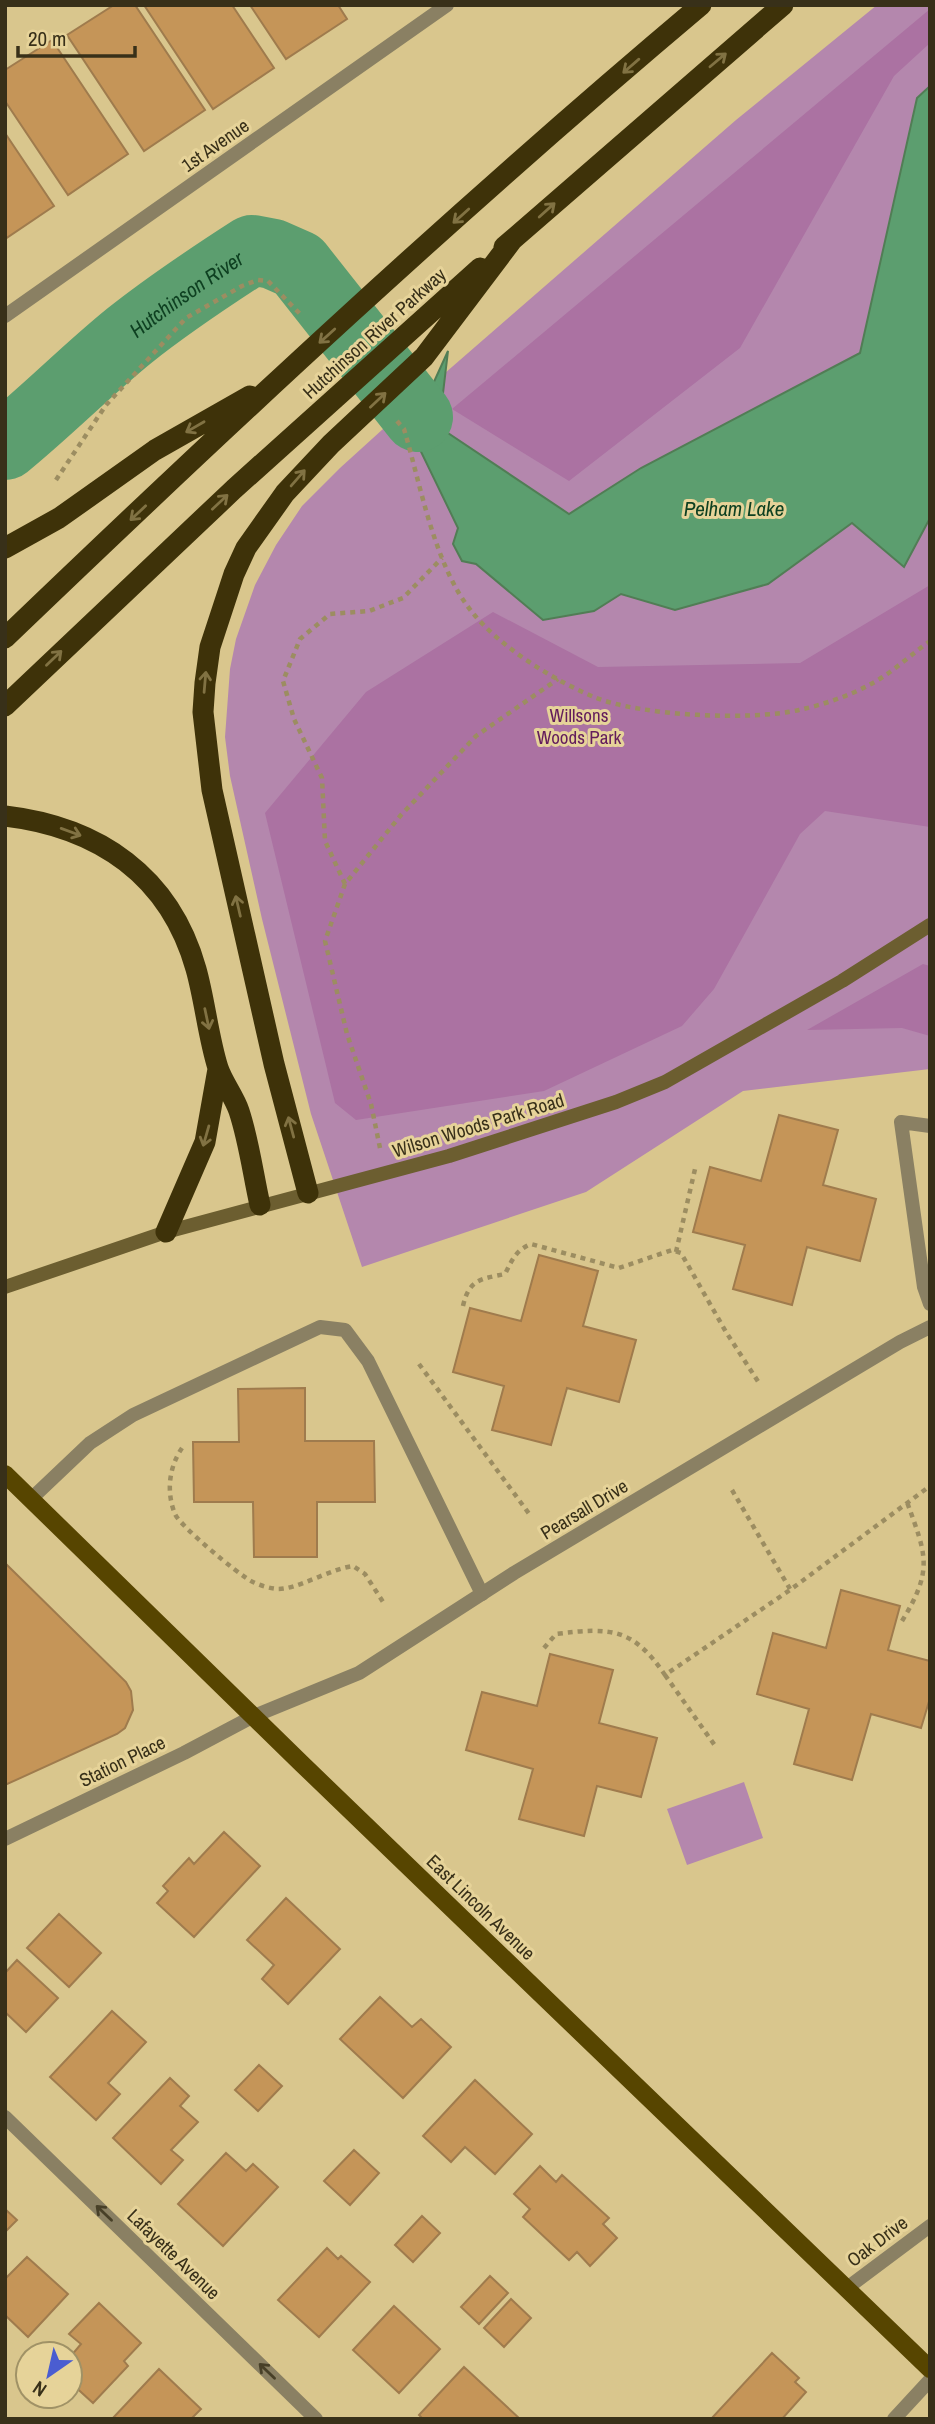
<svg xmlns="http://www.w3.org/2000/svg" width="935" height="2424" viewBox="0 0 935 2424" font-family="'Archivo Narrow',sans-serif">
<style>
.green{fill:#b487ad}
.forest{fill:#ab72a2}
.water{fill:#5c9e6f;stroke:#517d55;stroke-width:2}
.lines{fill:none;stroke-linecap:round;stroke-linejoin:round}
.river{stroke:#5c9e6f;stroke-width:70}
.building{fill:#c59558;stroke:#9f7b4d;stroke-width:2}
.path{stroke:#9c8d61;stroke-width:4.5;stroke-dasharray:5 5;stroke-linecap:butt}
.lane{stroke:#8a8063;stroke-width:14}
.street{stroke:#8a8063;stroke-width:14}
.secondary{stroke:#6c5e30;stroke-width:14}
.primary{stroke:#574500;stroke-width:18}
.highway{stroke:#3e3209;stroke-width:21}
.oneway{stroke:#817243}
.oneway2{stroke:#484028}
.labels{text-anchor:middle;stroke-width:6;stroke-linejoin:round;paint-order:stroke}
.street-label{font-size:19px;fill:#383019;stroke:#e6d399}
.park-label{font-size:19px;fill:#631d5c;stroke:#e6d399}
.water-label{font-size:21px;font-style:italic;fill:#0e4021;stroke:#e6d399}
</style>
<rect width="100%" height="100%" fill="#d9c68d"/>
<!-- green -->
<path class="green" d="M877 5H930V1069L743 1091 586 1192 362 1267 311 1114 262 919 230 776 225 737 230 669 236 639 255 585 276 545 302 506 340 468 437 380 736 120Z
M744 1782 763 1838 687 1865 667 1809Z"/>
<!-- forest -->
<path class="forest" d="M930 9V43L894 76 740 348 569 481 452 409Z
M930 585V827L825 811 800 834 714 989 682 1026 544 1091 356 1120 335 1103 265 813 366 692 493 612 598 667 800 663Z
M923 964 930 966V1036L902 1028 807 1030Z"/>
<!-- water -->
<path class="water" d="M930 86V518L904 567 852 523 768 584 675 610 621 594 594 611 543 620 476 564 462 561 453 544 458 528 409 427 418 417 448 351 439 427 569 514 641 468 860 353 917 98Z"/>
<g class="lines">
<!-- river -->
<path class="river" id="s1" d="M5 445C48 410 87 370 129 336 168 305 210 277 252 250L273 254 298 265 418 417"/>
</g>
<!-- building -->
<path class="building" d="M114 5H135L205 110 144 151 67 35Z
M144 5H232L274 68 213 109Z
M250 5H338L347 19 286 59Z
M52 40 128 154 68 195 5 101V70Z
M5 133 54 206 5 239Z
M779 1115 838 1130 823 1185 876 1199 860 1261 807 1247 792 1305 733 1289 745 1245 693 1232 710 1167 761 1181Z
M539 1255 598 1271 583 1326 636 1340 619 1402 567 1388 551 1445 492 1430 504 1386 453 1372 470 1308 521 1321Z
M305 1388V1441H374L375 1502H317V1557H254L253 1502H194L193 1442H239L238 1389Z
M5 1563 126 1682 131 1691 133 1710 125 1728 117 1734 5 1785Z
M841 1590 900 1606 888 1650 930 1661V1698L921 1728 871 1714 852 1780 794 1764 809 1709 757 1694 773 1633 826 1648Z
M550 1654 613 1670 599 1723 657 1738 641 1797 597 1786 584 1836 519 1819 533 1769 466 1750 482 1692 537 1706Z
M224 1832 260 1866 194 1937 157 1903 168 1891 163 1886 189 1858 194 1864Z
M286 1898 340 1949 288 2004 262 1979 274 1965 247 1940Z
M59 1914 101 1953 69 1987 27 1948Z
M17 1960 58 1998 26 2032 5 2012V1973Z
M380 1997 412 2027 421 2019 451 2047 403 2098 340 2039Z
M112 2011 146 2042 108 2083 120 2094 96 2120 50 2077Z
M259 2065 282 2086 258 2111 235 2090Z
M170 2078 189 2096 180 2106 198 2122 171 2150 183 2160 161 2184 113 2138Z
M475 2080 532 2134 495 2174 465 2147 451 2162 423 2136Z
M354 2150 379 2173 350 2205 324 2181Z
M226 2153 246 2171 253 2164 278 2187 223 2246 178 2204Z
M540 2166 556 2182 562 2175 609 2218 603 2224 617 2238 590 2266 577 2252 569 2260 523 2217 530 2209 514 2194Z
M5 2209 17 2220 5 2232Z
M422 2216 440 2233 413 2262 395 2245Z
M327 2248 338 2259 341 2256 370 2282 319 2337 278 2300Z
M27 2257 68 2294 28 2337 5 2315V2279Z
M490 2276 508 2293 479 2324 461 2307Z
M511 2299 531 2318 504 2347 484 2328Z
M99 2303 141 2343 124 2361 128 2366 93 2403 70 2382V2357L81 2344 69 2334Z
M394 2306 440 2349 399 2393 353 2350Z
M772 2353 799 2378 795 2382 806 2392 782 2419H711Z
M464 2367 520 2419H423L419 2415Z
M159 2369 201 2409 191 2419H112Z"/>
<g class="lines">
<!-- path -->
<path class="path" d="M397 421 404 429C421 486 434 565 472 612 500 647 553 680 594 697 640 716 750 721 799 710 822 705 849 696 869 685 891 674 910 655 930 641
M56 480 106 405 186 318 242 286 258 280 268 281 302 316
M345 884 325 841 322 778 294 719 283 681 300 639 330 614 369 611 403 598 442 558
M380 1148 371 1104 347 1034 325 941 345 884 401 815 476 736 558 679
M676 1252 695 1169
M463 1306C469 1279 481 1279 505 1274 512 1260 516 1250 531 1244L619 1268 672 1250 681 1253 726 1332 759 1383
M419 1364 530 1515
M182 1448C169 1467 166 1492 175 1514 180 1526 238 1574 251 1581 259 1585 268 1588 277 1589 296 1590 330 1569 353 1566L365 1574 385 1605
M732 1490 790 1589
M902 1621C934 1569 926 1555 907 1502
M544 1648 556 1634C611 1627 633 1628 665 1675L790 1590 930 1486
M665 1675 716 1747"/>
<!-- lane -->
<path class="lane" d="M930 1126 901 1122 924 1287 930 1304
M31 1499 90 1443 133 1415 320 1327 345 1330 368 1361 482 1594"/>
<!-- street -->
<path class="street" d="M5 316 447 5
M5 1839 184 1753 254 1716 359 1673 514 1573 900 1342 930 1327
M5 2117 316 2419
M847 2288 930 2226
M894 2419 930 2380"/>
<!-- secondary -->
<path class="secondary" d="M5 1287 166 1232 449 1156 616 1102 665 1082 842 981 930 925"/>
<!-- primary -->
<path class="primary" d="M5 1474 302 1764 930 2369"/>
<!-- highway -->
<path class="highway" d="M504 247 783 5
M5 548 59 518 155 450 250 396
M5 638C231 421 461 207 701 5
M5 706 234 489 480 268
M5 816C99 827 170 876 196 969 205 1001 208 1036 218 1068 223 1083 234 1096 239 1111 249 1141 253 1174 260 1205
M308 1193 274 1064 212 790 203 712 205 683 210 647 234 574 246 548 285 493 331 444 424 357 513 239
M166 1232 205 1142 218 1069"/>
</g>
<!-- one-way arrows -->
<defs><path id="oneway-shaft" d="M-6 0H5M1.5-3L5.5 0L1.5 3" fill="none" stroke-width="1.6" stroke-linecap="round" stroke-linejoin="round" transform="scale(1.75)"/></defs>
<g class="oneway">
<use href="#oneway-shaft" transform="translate(718 60) rotate(-40)"/>
<use href="#oneway-shaft" transform="translate(631 66) rotate(139)"/>
<use href="#oneway-shaft" transform="translate(547 210) rotate(-42)"/>
<use href="#oneway-shaft" transform="translate(461 216) rotate(138)"/>
<use href="#oneway-shaft" transform="translate(327 336) rotate(138)"/>
<use href="#oneway-shaft" transform="translate(378 400) rotate(-43)"/>
<use href="#oneway-shaft" transform="translate(195 427) rotate(150)"/>
<use href="#oneway-shaft" transform="translate(298 478) rotate(-49)"/>
<use href="#oneway-shaft" transform="translate(220 502) rotate(-43)"/>
<use href="#oneway-shaft" transform="translate(138 513) rotate(137)"/>
<use href="#oneway-shaft" transform="translate(54 658) rotate(-44)"/>
<use href="#oneway-shaft" transform="translate(205 682) rotate(-85)"/>
<use href="#oneway-shaft" transform="translate(71 832) rotate(20)"/>
<use href="#oneway-shaft" transform="translate(238 906) rotate(-103)"/>
<use href="#oneway-shaft" transform="translate(207 1019) rotate(78)"/>
<use href="#oneway-shaft" transform="translate(291 1127) rotate(-105)"/>
<use href="#oneway-shaft" transform="translate(206 1136) rotate(106)"/>
</g>
<g class="oneway2">
<use href="#oneway-shaft" transform="translate(104 2213) rotate(-136)"/>
<use href="#oneway-shaft" transform="translate(267 2371) rotate(-136)"/>
</g>
<g class="labels">
<!-- street labels -->
<g class="street-label">
<text transform="translate(215 145) rotate(-35)" y="7">1st Avenue</text>
<text transform="translate(374 333) rotate(-42)" y="7">Hutchinson River Parkway</text>
<text transform="translate(478 1125) rotate(-17)" y="7">Wilson Woods Park Road</text>
<text transform="translate(584 1509) rotate(-31)" y="7">Pearsall Drive</text>
<text transform="translate(122 1761) rotate(-26)" y="7">Station Place</text>
<text transform="translate(481 1907) rotate(44)" y="7">East Lincoln Avenue</text>
<text transform="translate(877 2241) rotate(-37)" y="7">Oak Drive</text>
<text transform="translate(174 2254) rotate(44)" y="7">Lafayette Avenue</text>
</g>
<!-- park labels -->
<g class="park-label">
<text x="579" y="722">Willsons<tspan x="579" dy="22">Woods Park</tspan></text>
</g>
<!-- water labels -->
<g class="water-label">
<text dy="7" stroke="none"><textPath href="#s1" startOffset="236">Hutchinson River</textPath></text>
<text x="734" y="516">Pelham Lake</text>
</g>
</g>
<!-- border -->
<rect width="935" height="2424" fill="none" stroke="#383019" stroke-width="14"/>
<!-- north arrow -->
<g transform="translate(49 2375) rotate(214)"><circle r="33" fill="#e6d399" stroke="#a09266" stroke-width="2"/>
<path d="M0-5L12 26L0 18L-12 26Z" fill="#4a5dd1"/>
<text y="-10" font-size="19" font-weight="bold" text-anchor="middle" fill="#383019">N</text>
</g>
<!-- scale -->
<path d="M18 46v10h117v-10" fill="none" stroke="#383019" stroke-width="3.5"/>
<text x="28" y="46" font-size="21" fill="#383019" stroke="#e6d399" stroke-width="5" paint-order="stroke">20 m</text>
</svg>
